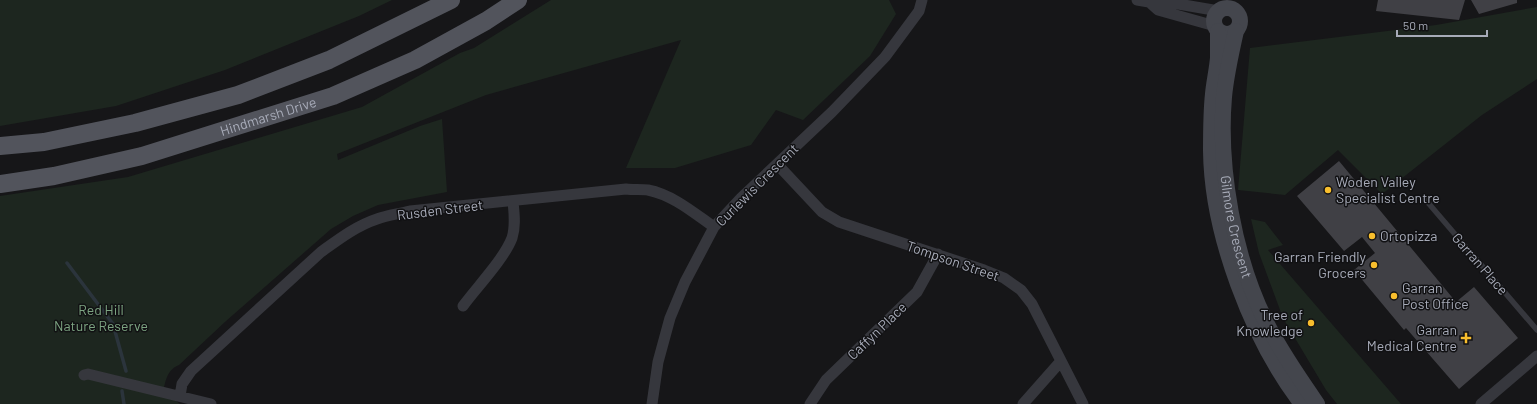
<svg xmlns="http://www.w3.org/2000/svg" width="1537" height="404" viewBox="0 0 1537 404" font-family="Barlow,sans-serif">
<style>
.green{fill:#1d261f}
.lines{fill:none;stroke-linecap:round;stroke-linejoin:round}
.stream{stroke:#2b343c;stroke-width:3.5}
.building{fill:#404045}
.lane{stroke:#36373d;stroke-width:5.5}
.street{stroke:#36373d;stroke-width:11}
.secondary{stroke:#44464d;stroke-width:16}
.primary{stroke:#52545c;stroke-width:18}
.poi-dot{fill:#f8be2d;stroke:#111113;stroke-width:1.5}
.labels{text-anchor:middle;stroke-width:3;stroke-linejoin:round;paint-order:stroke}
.street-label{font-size:14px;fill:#a7abb8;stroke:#111113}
.poi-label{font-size:14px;fill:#a7abb8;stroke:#111113;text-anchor:start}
.park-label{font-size:14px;fill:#7da482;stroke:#111113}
</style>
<rect width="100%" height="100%" fill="#161618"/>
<!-- green -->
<path class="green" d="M0 0H392L359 16 225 70 116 106 0 126Z
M551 0H889L896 14 870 56 803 120 776 110 751 145 675 168H626L681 40 486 95 337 154 338 160 420 126 442 119 447 192 378 205 353 216 331 229 226 321 179 365C167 370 166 380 163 391L180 404H0V196L128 177 362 107 460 53 474 48Z
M1537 7V79L1482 115 1382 194 1338 150 1285 195 1238 190 1250 48 1436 25Z
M1251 219 1265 222 1283 245 1268 250 1401 404H1337L1326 390 1283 318 1259 253Z"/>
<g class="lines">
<!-- stream -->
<path class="stream" d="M67 263 113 324 126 371
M122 391 124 404"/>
</g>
<!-- building -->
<path class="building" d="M1378 0H1465L1459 20 1376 11Z
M1471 0H1517V3L1479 14Z
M1339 161 1456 302 1474 287 1518 338 1459 389 1406 328 1404 330 1354 270 1375 253 1362 237 1344 251 1297 196Z"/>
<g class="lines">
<!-- lane -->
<path class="lane" d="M1424 198 1537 330"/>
<!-- street -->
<path class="street" d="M1137 0 1149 2 1161 1 1219 11
M1149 2 1158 10 1215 26
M777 164 822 212 839 222 984 270 1004 278 1021 290 1032 304 1083 404
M463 306C477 287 504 259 512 238 516 226 514 213 513 201
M84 375 88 374 211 404
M180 396 182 384 191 371 321 252C339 239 356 226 377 219 388 215 399 214 410 211L626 189C633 190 641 189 648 190 673 195 694 213 714 227
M652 404 658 362 670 318 685 282 714 227 741 198 832 112 885 57 919 11 922 0
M810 404 826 380 917 292 938 254
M1023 404 1061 361
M1481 404 1537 356"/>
<!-- secondary -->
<g class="secondary">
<circle cx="1227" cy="21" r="13"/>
<path d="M1218 31C1218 40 1218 49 1218 58 1217 70 1214 82 1213 94 1211 112 1211 132 1211 151 1212 234 1252 339 1302 404"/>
<path id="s1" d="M1236 31C1231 53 1226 75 1224 97 1218 168 1234 258 1266 322 1280 351 1299 377 1317 404"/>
</g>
<!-- primary -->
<g class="primary">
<path d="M0 146 44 142 135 123 238 95 329 60 451 0"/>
<path id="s2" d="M0 184 54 176 142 156 333 96 415 60 486 21 518 0"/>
</g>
</g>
<!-- markers -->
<g class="poi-dot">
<circle cx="1328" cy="190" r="4"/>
<circle cx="1372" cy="236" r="4"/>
<circle cx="1374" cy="265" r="4"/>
<circle cx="1394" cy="296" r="4"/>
<circle cx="1311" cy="323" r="4"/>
<path d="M1464 332h4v4h4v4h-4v4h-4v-4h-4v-4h4z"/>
</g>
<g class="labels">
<!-- street labels -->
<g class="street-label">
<text dy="5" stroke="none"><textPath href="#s2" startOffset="277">Hindmarsh Drive</textPath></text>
<text transform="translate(757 185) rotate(-45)" y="5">Curlewis Crescent</text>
<text transform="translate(440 210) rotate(-7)" y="5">Rusden Street</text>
<text dy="5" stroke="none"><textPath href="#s1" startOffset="198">Gilmore Crescent</textPath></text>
<text transform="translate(953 261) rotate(19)" y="5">Tompson Street</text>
<text transform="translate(1480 264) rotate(49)" y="5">Garran Place</text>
<text transform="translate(877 331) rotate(-44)" y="5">Caffyn Place</text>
</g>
<!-- poi labels -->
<g class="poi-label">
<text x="1336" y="187">Woden Valley<tspan x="1336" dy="16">Specialist Centre</tspan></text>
<text x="1380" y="241">Ortopizza</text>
<text x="1366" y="262" text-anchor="end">Garran Friendly<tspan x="1366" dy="16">Grocers</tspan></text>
<text x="1402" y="293">Garran<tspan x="1402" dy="16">Post Office</tspan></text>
<text x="1303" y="320" text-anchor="end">Tree of<tspan x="1303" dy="16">Knowledge</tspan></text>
<text x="1457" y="335" text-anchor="end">Garran<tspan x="1457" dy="16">Medical Centre</tspan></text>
</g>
<!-- park labels -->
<g class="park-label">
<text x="101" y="315">Red Hill<tspan x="101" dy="16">Nature Reserve</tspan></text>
</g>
</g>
<!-- scale -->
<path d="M1397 30v6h90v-6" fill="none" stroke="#a7abb8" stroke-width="2"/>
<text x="1403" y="30" font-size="12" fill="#a7abb8" stroke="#111113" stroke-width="3" paint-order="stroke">50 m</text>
</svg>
